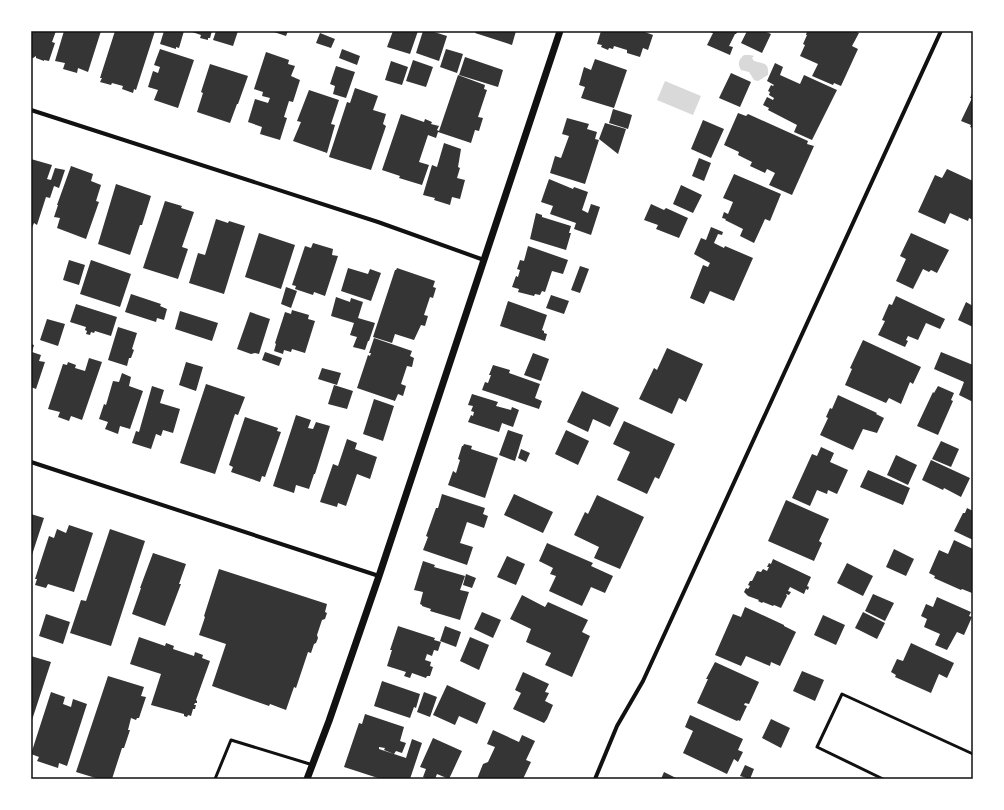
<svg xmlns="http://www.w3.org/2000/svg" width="1004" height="810" viewBox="0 0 1004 810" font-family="'Space Grotesk',sans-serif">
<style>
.water{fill:#d9d9d9}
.building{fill:#353535}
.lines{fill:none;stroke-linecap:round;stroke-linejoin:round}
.service{stroke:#111;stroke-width:3}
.minor{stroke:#111;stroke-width:4}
.tertiary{stroke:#111;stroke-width:7}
.neatline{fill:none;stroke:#111;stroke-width:1.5}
</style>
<rect width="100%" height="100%" fill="#fff"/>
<!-- water -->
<path class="water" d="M744 55H750L754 56 752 58 754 61C764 64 769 62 768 75L758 81 754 80 749 72 741 70C737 64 739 59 744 55Z
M665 81 701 96 693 115 657 100Z"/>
<!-- building -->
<path class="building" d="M31 31H56L52 42 55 43 49 61 44 60V61L36 58V56L33 58H31Z
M64 31H101L88 72 78 68 77 73 63 69 65 63 55 61Z
M115 31H155L136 90 134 89 133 93 122 89 123 86 112 83 111 85 100 82 102 78H100Z
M164 31H184L179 48 176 47V49L160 44Z
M189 31H212L210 38H208V40L200 38 201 35Z
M216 31H238L233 46 213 40Z
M271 31H288L286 36Z
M393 31H418L410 54 387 47Z
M423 31H431L447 36 439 61 416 53Z
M476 31H516L512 45 475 33Z
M601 31H642L653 35 648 50 643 48 640 57 627 53V50L614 46 613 49 609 48 608 50 601 47 602 45 597 44Z
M708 31H738L736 34H735L729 46 733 47 730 55 707 45 713 33Z
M747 31H764L771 34 762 53 741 43Z
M807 31H855L859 33 852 46 858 49 841 86 834 83 833 85 812 76 818 64 800 56 805 45 803 44 807 35H806Z
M320 33 335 39 331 48 316 43Z
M160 49 194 60 178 108 154 100 158 90 148 87 153 71 158 73 160 67 154 65Z
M342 49 360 56 357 65 339 58Z
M446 49 463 54 457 73 440 67Z
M266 52 289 60 288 64 295 66 291 76 300 80 293 102 289 101 284 117 287 118 280 140 260 134 262 127 248 122 255 99 268 103 270 98 262 96 263 92 254 89Z
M465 57 503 70 498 87 459 75Z
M595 59 627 70 614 108 581 98 585 87 579 85 584 67 591 70Z
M413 60 433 67 426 87 406 81Z
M391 61 408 67 402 85 385 80Z
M775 63 783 67 780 75 800 84 804 75 837 90 812 140 794 132 797 125 768 110 769 108 763 105 767 97 773 100 774 98 769 95 770 92 768 91 771 85 773 86 774 85 767 81Z
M210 64 248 76 238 104H237L230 123 197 112 203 93 201 92Z
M336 66 355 72 346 98 333 94 335 86 330 84Z
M731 73 751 82 740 107 719 98Z
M458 75 485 85 484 89 487 90 478 117 483 118 479 131 475 130 471 143 438 132 436 138 428 135 419 162 429 165 422 185 399 178 400 176 382 170 401 114 424 122 425 119 432 122 431 124 439 126 437 130 439 131Z
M355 88 378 96 373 110 386 114 383 124 386 126 371 170 329 157 347 102 350 103Z
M309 90 339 100 331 124 335 125 327 153 293 141 301 122 297 121Z
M973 92V128L970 127 971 125 961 121 972 98H970Z
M613 109 632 115 628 129 609 123Z
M738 113 746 116 748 114 808 141 807 144 814 146 792 195 769 185 775 173 767 169 765 173 750 166 752 162 738 155 739 152 724 145Z
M567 118 589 124 587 129 597 132 595 139 599 140 585 184 550 173 555 156 561 158 569 136 562 134Z
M703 120 724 129 711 158 691 149Z
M605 123 626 129 618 154 599 139Z
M444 143 461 149 458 167 460 168 457 178 465 180 460 199 452 197 450 205 434 200 435 198 423 195 432 165 437 167Z
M699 158 711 163 704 181 692 176Z
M31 159 52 165 47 179 51 180 55 168 65 170 59 188 54 186 50 198 46 197 37 225 34 223 31 230Z
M71 166 93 174 91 181 101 185 96 201 99 202 86 239 57 228 60 218 54 217 58 205H57Z
M947 169 973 181V220L969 218 968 221 950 213 945 224 918 212 935 175 942 178Z
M734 174 781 194 770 221 765 219 754 243 740 236 743 229 725 220 726 219 722 218 724 212 728 214 733 202 723 198Z
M549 179 573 189 574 187 588 192 582 210 588 213 591 204 600 207 591 235 574 229 576 223 550 214 553 206 541 202Z
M116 184 151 196 142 225H140L130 255 98 244Z
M681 185 702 195 693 213 673 204Z
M165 201 182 206 181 208 194 212 182 247 188 249 178 279 143 268Z
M651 204 664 210 666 208 688 218 679 238 656 229 658 225 644 220Z
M536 213 542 215V217L571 226 569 233H571L566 250 530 239Z
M216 219 228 223 229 221 245 226 224 294 189 283 198 253 205 255Z
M711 227 723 232 722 235 718 234 714 243 724 248 725 246 753 258 734 301 710 291 704 304 690 298 703 265 708 267 710 263 694 254 701 238 706 240Z
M259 233 295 245 281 289 245 277Z
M911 233 949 250 937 273 931 270 929 272 923 269 913 289 896 281 906 259 900 256Z
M313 243 333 249 332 255 338 256 325 296 314 292 313 295 295 289 296 286 292 285 305 246 311 248Z
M528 246 568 260 563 274 552 271 545 292 542 291 540 295 535 294 534 296 518 292 519 289 512 287 516 276 518 277 520 270 517 269 520 260 524 261Z
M69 260 85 265 79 285 63 280Z
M91 260 131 274 120 307 80 294Z
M580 266 589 269 580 293 571 290Z
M348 268 368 274 370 269 381 273 371 301 341 291Z
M397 268 435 281 433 287 436 288 433 298 430 297 424 315 428 316 425 326 421 325 414 340 395 334 392 343 373 337 395 270H396Z
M286 287 297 291 291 308 281 304Z
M131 294 161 304 160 306 167 309 164 320 157 318 156 322 125 312Z
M551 295 569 301 564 314 546 308Z
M896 296 945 319 940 329 926 323 918 340 908 336 906 340 908 341 905 347 878 335 885 321 882 320 889 304 892 305Z
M336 297 350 302 351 298 363 302 358 318 375 323 369 341H368L365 350 353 347 357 337 350 335 354 323 331 316Z
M508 301 547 315 542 330 544 331V333L547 334 545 341 500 326Z
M966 302 973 306V327L958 320Z
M76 304 117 317 111 336 95 331 94 333 91 332 90 335 86 334 87 331 85 330 86 327 70 322Z
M292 310 309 315 308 319 315 321 305 353 292 349 291 352 284 350 283 354 274 351 276 344 275 343 285 312 291 314Z
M180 311 218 323 212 341 175 329Z
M250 312 270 319 259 354 255 353 251 354 237 349Z
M47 319 65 324 58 346 40 340Z
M118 327 137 333 132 349 134 350 131 358H129L127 366 108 360Z
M374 338 412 351 410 356 414 358 412 367 407 366 401 384 406 386 403 396 398 394 395 401 357 388 368 355 370 356 371 353H369Z
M863 340 921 367 913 384 910 382 901 404 889 398 886 403 845 385 852 369 850 368Z
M31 344 34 345 32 352 41 355 39 361 45 362 36 389 31 387Z
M667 348 703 364 686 402 679 398 672 414 639 399 654 368 657 370Z
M265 352 282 358 279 366 262 360Z
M941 352 973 365V402L959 395 964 382 934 369Z
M533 353 549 359 541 381 524 375Z
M89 358 102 362 82 420 71 416 69 421 58 417 60 412 48 409 63 364 67 365 68 362 76 365 75 368 85 371Z
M186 362 203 367 196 391 179 385Z
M493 365 510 370 509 373 540 384 535 398 542 401 539 409 482 390 485 382 488 383 491 375H489Z
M322 368 341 373 337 385 318 379Z
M122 373 131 377 129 386 143 391 130 429 120 426 118 434 105 429 108 422 99 419 104 404 106 405 113 381 119 382Z
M206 384 245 397 238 415 235 414 215 474 180 463Z
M334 385 353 391 347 409 328 404Z
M152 386 164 390 160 403 180 409 173 433 163 430 161 436 156 434 151 449 132 443 136 431 139 432Z
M938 386 954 393 951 400 953 401 938 435 917 426 933 392 934 393Z
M582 391 619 408 610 427 593 419 588 432 567 422Z
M472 394 498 402 496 406 511 410 512 407 519 410 513 427 502 423 499 432 468 422 471 415 473 416 474 412 471 411 473 406 468 405Z
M838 395 877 413 876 414 884 418 877 433 863 429 853 450 820 435 828 418 826 417 830 408 832 409Z
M374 399 394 406 383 441 363 434Z
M296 415 311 420 308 428 313 429 316 422 330 426 315 474H314L309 489 296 485 294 493 273 486Z
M245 417 278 428 277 431 281 432 265 477 262 476 260 482 231 472 233 467 229 465Z
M624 421 675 444 659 479 655 477 647 494 617 480 630 452 613 444Z
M508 430 523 435 515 461 499 455Z
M566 430 589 441 578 465 555 454Z
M347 439 357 443 355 449 377 457 370 479 357 474 346 506 338 503 337 507 320 502 333 464 338 466Z
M941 441 959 449 951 467 932 459Z
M464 444 472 446 471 449 498 458 485 498 448 485 453 471 456 473 460 460 458 459 462 446H463Z
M821 447 834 453 830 462 848 470 837 494 828 490 827 494 817 490 810 506 792 498 812 454 817 456Z
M521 449 530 453 526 462 518 458Z
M896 455 917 465 908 485 887 475Z
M931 460 970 478 961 497 944 488 943 490 922 480Z
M868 470 910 488 903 505 860 487Z
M442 494 485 508 483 514 488 516 484 528 467 522 460 543 473 547 467 565 423 550 428 537 426 536 436 508H438Z
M514 494 553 512 543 533 504 515Z
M597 495 644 517 620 569 594 558 599 547 574 535 585 512 588 514Z
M786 500 829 519 819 541 822 543 814 561 768 541Z
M967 508 973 511V540L954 531 963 513H965Z
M31 514 44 518 31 558Z
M69 525 93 533 74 592 48 584 46 588 35 585 37 579H35L49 536 54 538 57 529 66 533Z
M110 529 145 541 111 646 70 633 81 600 86 601Z
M954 540 973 549 972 593 962 589 961 590 934 578 935 576 929 573 939 550 948 554Z
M547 543 593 563 591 566 613 576 605 593 591 587 582 606 549 591 556 576 550 574 553 568 539 561Z
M894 549 914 559 906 576 886 567Z
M153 553 186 564 179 584H181L165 626 132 614 141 588H140Z
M507 556 525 564 516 585 497 577Z
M773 559 811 577 807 586 809 587 808 590 806 589 804 594 790 587 788 591 791 592 789 595 786 594 787 596 781 608 774 605 773 606 763 602 762 603 758 601 759 600 748 596 744 592 746 588 748 589 750 586 748 585 750 581H752L757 571 761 572 763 569 767 571 769 567H767L769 563 771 564Z
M423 561 435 565 434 567 465 576 460 590 469 592 460 620 430 611 431 609 422 606V605L420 604 423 592 414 590Z
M847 563 873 576 863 596 837 583Z
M219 569 327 604 325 612 327 613 325 619 322 620 317 635 318 638 316 643 314 644 311 653 308 652 296 688 294 687 286 710 270 704 269 706 212 686 226 644 199 635 205 617 204 616Z
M466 574 476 578 472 588 463 585Z
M873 594 894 603 885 621 865 611Z
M522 595 545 607 548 602 588 620 582 632 590 636 572 677 545 665 551 653 526 642 531 629 510 619Z
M937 597 971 612 969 616 972 617 964 635 957 632 947 650 935 645 940 634 924 627 927 619 921 616 926 604 933 607Z
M745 607 784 625V626L796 632 780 666 771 662 770 666 746 656 741 666 715 655 733 614 741 617Z
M482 612 501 620 493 638 474 629Z
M863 612 885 623 877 639 855 628Z
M46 614 70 622 63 644 39 636Z
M823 615 845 625 836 645 814 635Z
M398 626 435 638 434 640 441 642 438 651 434 650 432 656 427 654 425 660 431 662 430 666 433 667 430 676H427L426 678 412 673 410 678 404 676 406 672 387 666 392 650H390Z
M445 626 461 632 456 647 440 641Z
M139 637 165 646 166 643 174 646 173 649 194 656 195 652 203 655 202 658 210 661 196 700 197 701V703H195L194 705H196L195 709H193L191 716 188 715 187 717 184 716V714L151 705 161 674 130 664Z
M470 637 489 645 479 670 460 661Z
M911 643 954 663 947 678 939 674 931 693 895 677 896 675 891 672 897 659 903 661Z
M31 656 51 662 31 723Z
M715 662 759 682 749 704 745 703 744 705 747 706 740 721 738 720 737 721 697 703 708 679H706Z
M802 671 824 680 815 701 793 691Z
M523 672 549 684 545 692 549 693 545 701 553 705 547 719 544 723 513 709 521 693 515 690Z
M108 676 144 687 141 696 146 697 139 718H137L136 720 131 718 128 730H130L124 748H122L112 779H99L76 772Z
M382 681 420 694 416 708 414 707 410 718 374 706Z
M447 685 486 703 477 724 459 716 455 725 433 715Z
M51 692 65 697 63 704 71 707 73 699 87 704 67 766 59 763 58 768 37 761 39 757 31 754Z
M424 692 437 697 430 717 417 712Z
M365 714 404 727 400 741 406 743 402 753 396 751 394 754 384 750 385 748 379 747V749L406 758 412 739 422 743 410 779H381L344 767 359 723 362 724Z
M690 715 743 739 738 750 743 752 738 762 734 759 727 774 683 753 693 731 685 727Z
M771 719 790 728 781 748 762 738Z
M493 730 519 742 522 735 535 741 526 760 531 762 523 779H477L483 764 488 762 495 747 487 744Z
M433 738 462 751 449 779 437 774 435 779H428L423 777 426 769 420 767Z
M745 765 754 769 750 779 740 776Z
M664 772 678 779H661Z"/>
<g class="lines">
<!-- service -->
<path class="service" d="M215 779 231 740 313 765
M883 779 817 747 842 694 973 754"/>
<!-- minor -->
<path class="minor" d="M31 110 378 222 484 260
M31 462 379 576
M595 779 617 726 643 681 941 31"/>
<!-- tertiary -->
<path class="tertiary" d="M307 779 329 721 379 576 560 31"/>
</g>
<!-- border -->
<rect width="1004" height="810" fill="none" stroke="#ffffff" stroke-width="64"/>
<rect x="32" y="32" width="940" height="746" class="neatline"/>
</svg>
